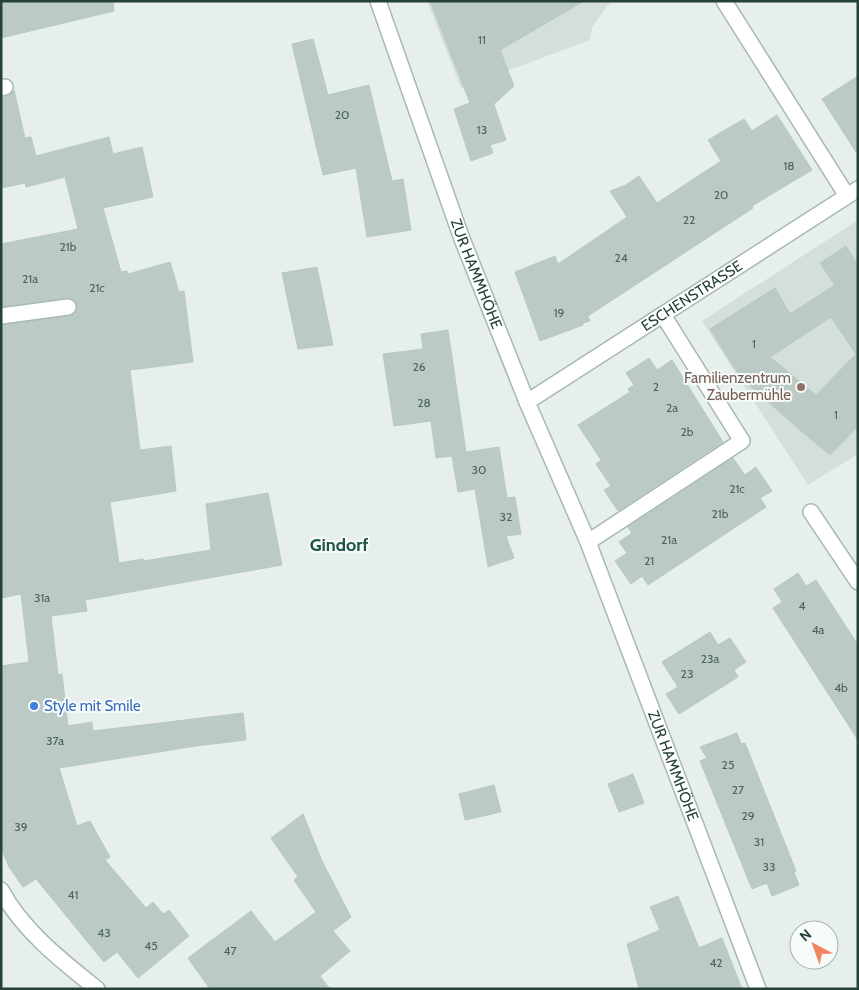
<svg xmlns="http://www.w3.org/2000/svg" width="859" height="990" viewBox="0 0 859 990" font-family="Cabin,sans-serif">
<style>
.built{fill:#d4dfda}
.building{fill:#bbcac4;stroke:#b8c9c2;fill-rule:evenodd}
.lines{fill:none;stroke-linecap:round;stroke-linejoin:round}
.minor-casing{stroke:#a8b8b2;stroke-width:18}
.minor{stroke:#fff;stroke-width:15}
.education-dot{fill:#8d6e63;stroke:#f7fbf9;stroke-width:2}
.shop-dot{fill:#3f7fe0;stroke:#f7fbf9;stroke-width:2}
.labels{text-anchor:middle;stroke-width:4;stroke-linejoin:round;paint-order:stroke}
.number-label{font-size:12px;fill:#4a645c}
.street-label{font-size:15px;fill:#24423a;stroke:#f7fbf9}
.education-label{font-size:15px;fill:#785e54;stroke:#f7fbf9;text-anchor:end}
.shop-label{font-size:15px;fill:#366cbe;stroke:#f7fbf9;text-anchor:start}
.quarter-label{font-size:18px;font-weight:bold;fill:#1f5548;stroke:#f7fbf9}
</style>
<rect width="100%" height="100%" fill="#e6efeb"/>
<!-- built -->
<path class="built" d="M427 1H614L608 5 592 27 590 40 461 88Z
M858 220V454L808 485 702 321Z"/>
<!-- building -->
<path class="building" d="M1 1H113L114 11 1 38Z
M430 1H584L500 50 514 86 494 104 506 140 490 145 493 153 471 161 454 109 470 103Z
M313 39 328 95 369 85 392 181 403 179 411 230 367 237 356 168 323 175 292 44Z
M858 76V155L822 99Z
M14 90 25 138 31 137 36 156 109 137 113 154 142 147 153 197 103 208 121 272 127 271 128 274 170 262 179 292 184 291 193 362 130 370 140 450 171 446 176 491 110 502 119 563 143 559 144 561 211 550 206 504 268 493 282 565 85 600 87 611 51 616 58 675 62 674 68 726 92 722 93 731 243 713 246 740 196 746 59 768 77 826 90 821 110 857 105 860 146 908 153 902 163 914 169 910 189 936 138 978 117 952 104 962 36 879 23 887 9 867 1 848V666L29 662 21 594 1 598V325L69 316 74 314 77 310V306L75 301 71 298H67L1 307V244L78 229 65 177 26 187 25 183 1 188V97L8 96 11 94Z
M777 115 812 170 752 206 753 208 588 316 590 321 583 323V325L540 341 515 272 555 256 558 264 627 217 610 191 626 185 639 176 657 203 721 161 708 140 744 119 752 131Z
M846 246 858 265V426L830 455 800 430 740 377 710 329 775 288 790 314 835 285 820 263ZM831 317 856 354 816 395 770 357Z
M317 267 333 345 298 349 282 273Z
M448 330 466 452 499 447 507 498 515 497 521 534 506 536 514 558 488 567 475 489 458 492 452 456 436 458 431 421 394 426 383 354 423 349 421 334Z
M649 358 657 370 672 360 723 442 618 511 604 490 611 486 596 464 601 460 578 425 630 392 628 389 634 385 626 373Z
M733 458 745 475 756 467 772 491 760 498 766 507 648 585 642 576 631 584 615 561 627 553 619 542 632 533 628 527Z
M798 573 806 586 816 580 858 645V740L773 608 782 602 774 589Z
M710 632 718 645 730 638 746 662 734 670 738 677 679 714 666 694 678 687 662 662Z
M737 733 741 744 745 743 796 871 794 872 799 885 772 896 767 883 752 889 700 761 707 758 700 747Z
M633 774 644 803 619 812 608 784Z
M494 785 501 812 465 820 459 794Z
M303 814 322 861 351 917 333 931 350 951 320 976 330 989H210L188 958 251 911 275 942 316 912 294 880 298 877 271 838Z
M678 896 699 948 722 938 742 989H639L627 944 660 930 650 907Z"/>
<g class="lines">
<!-- minor casing -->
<g class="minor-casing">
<g id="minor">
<path id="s1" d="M378 1 462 239 527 402 588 542 758 989"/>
<path d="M724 1 847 196"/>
<path d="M1 88 5 87"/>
<path d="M1 316 68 307"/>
<path id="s2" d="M527 402 858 189"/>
<path d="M811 512 858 582"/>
<path d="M588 542 742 441 663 315"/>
<path d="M1 890C22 930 62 961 97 989"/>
</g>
</g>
<!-- minor -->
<use href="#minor" class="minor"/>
</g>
<!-- markers -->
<circle class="education-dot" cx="801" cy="387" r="5"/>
<circle class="shop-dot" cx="34" cy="706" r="5"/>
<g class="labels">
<!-- number labels -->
<g class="number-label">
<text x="482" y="44">11</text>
<text x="342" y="119">20</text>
<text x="482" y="134">13</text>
<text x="789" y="170">18</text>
<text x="721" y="199">20</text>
<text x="689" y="224">22</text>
<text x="68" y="251">21b</text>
<text x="621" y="262">24</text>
<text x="30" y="283">21a</text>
<text x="97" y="292">21c</text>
<text x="559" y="317">19</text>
<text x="754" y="348">1</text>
<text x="419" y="371">26</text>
<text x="656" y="391">2</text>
<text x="424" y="407">28</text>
<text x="672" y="412">2a</text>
<text x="836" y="419">1</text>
<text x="687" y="436">2b</text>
<text x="479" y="474">30</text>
<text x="737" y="493">21c</text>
<text x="720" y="518">21b</text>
<text x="506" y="521">32</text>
<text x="669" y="544">21a</text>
<text x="649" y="565">21</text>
<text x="42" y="602">31a</text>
<text x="802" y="610">4</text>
<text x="818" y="634">4a</text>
<text x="710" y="663">23a</text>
<text x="687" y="678">23</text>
<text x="841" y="692">4b</text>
<text x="55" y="745">37a</text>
<text x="728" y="769">25</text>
<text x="738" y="794">27</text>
<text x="748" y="820">29</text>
<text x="21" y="831">39</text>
<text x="759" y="846">31</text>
<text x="769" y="871">33</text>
<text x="73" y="899">41</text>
<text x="104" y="937">43</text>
<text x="151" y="950">45</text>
<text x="230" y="955">47</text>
<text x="716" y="967">42</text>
</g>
<!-- street labels -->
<g class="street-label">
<text dy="5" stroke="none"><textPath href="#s1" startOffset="290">ZUR HAMMHÖHE</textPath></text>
<text dy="5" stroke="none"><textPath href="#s2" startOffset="196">ESCHENSTRASSE</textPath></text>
<text dy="5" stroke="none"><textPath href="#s1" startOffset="820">ZUR HAMMHÖHE</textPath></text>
</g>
<!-- education labels -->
<g class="education-label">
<text x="791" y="383">Familienzentrum<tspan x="791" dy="17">Zaubermühle</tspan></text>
</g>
<!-- shop labels -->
<g class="shop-label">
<text x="44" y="711">Style mit Smile</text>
</g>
<!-- quarter labels -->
<g class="quarter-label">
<text x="339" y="551">Gindorf</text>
</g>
</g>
<!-- border -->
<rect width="859" height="990" fill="none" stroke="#24423a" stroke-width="5"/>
<!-- north arrow -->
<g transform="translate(814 945) rotate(319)"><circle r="24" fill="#f7fbf9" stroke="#a3b1ad"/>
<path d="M0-4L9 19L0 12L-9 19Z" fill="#f4845f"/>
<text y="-8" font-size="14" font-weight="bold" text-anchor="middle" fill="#24423a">N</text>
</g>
</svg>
